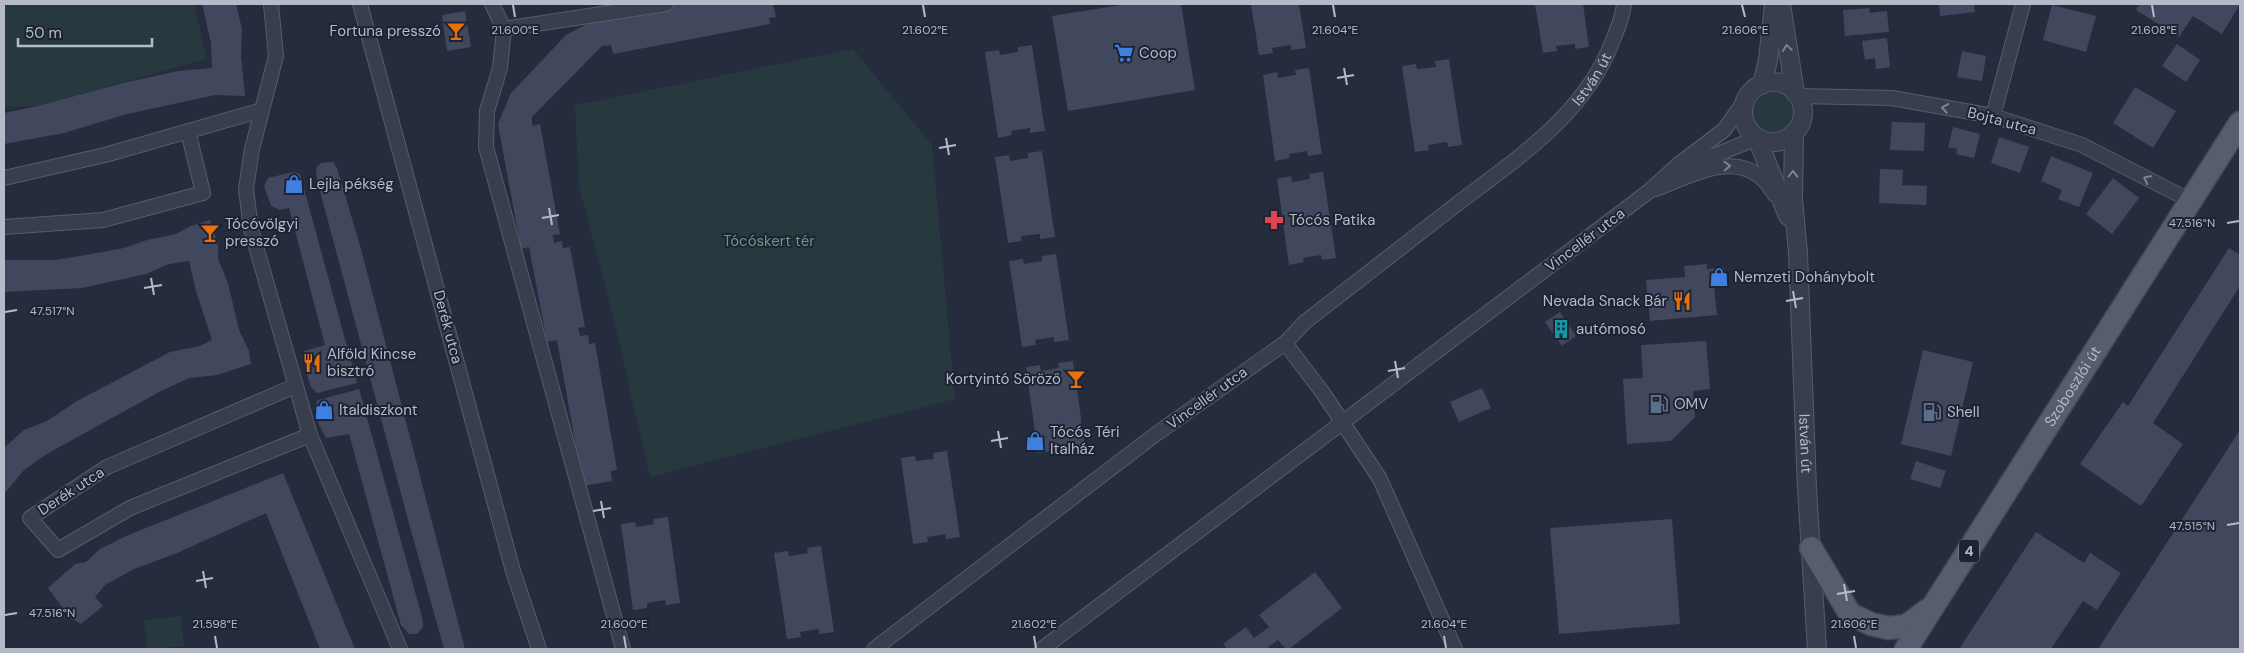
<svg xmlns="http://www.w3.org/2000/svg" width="2244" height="653" viewBox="0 0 2244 653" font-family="'DM Sans',sans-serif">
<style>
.green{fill:#27383f}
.building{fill:#41485e}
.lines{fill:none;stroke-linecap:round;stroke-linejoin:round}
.minor-casing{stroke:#575c6c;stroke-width:16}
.tertiary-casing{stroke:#575c6c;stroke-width:20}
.primary-casing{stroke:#424757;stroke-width:25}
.minor{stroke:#393e4e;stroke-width:14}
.tertiary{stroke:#393e4e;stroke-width:18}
.primary{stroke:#575d6e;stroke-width:22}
.oneway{stroke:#7d8292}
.ticks{fill:none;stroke:#b5bac9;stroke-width:2}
.labels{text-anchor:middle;stroke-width:4;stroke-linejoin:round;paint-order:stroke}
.shield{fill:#1e2333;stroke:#888d9c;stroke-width:1}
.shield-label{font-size:14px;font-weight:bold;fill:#b5bac9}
.poi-label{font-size:15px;fill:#b5bac9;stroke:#1e2333;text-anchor:start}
.street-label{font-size:15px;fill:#b5bac9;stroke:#1e2333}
.park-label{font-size:15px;fill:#6d997e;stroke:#1e2333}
.ticks-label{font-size:12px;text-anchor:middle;fill:#b5bac9;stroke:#1e2333;stroke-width:4;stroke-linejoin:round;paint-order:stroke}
</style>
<rect width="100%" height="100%" fill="#252c3e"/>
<!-- green -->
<path class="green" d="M4 4H194L207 59 38 106 4 107Z
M853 49 932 145 955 399 650 477 611 307 579 187 575 105Z
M1752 114a21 21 0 1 1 42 0a21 21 0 1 1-42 0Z
M181 616 184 646 148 649 144 620Z"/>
<!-- building -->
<path class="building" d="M202 4H236L242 29 241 56 245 96 215 95 127 114 64 133 4 144V113L38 106 123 83 178 71 212 68 211 43Z
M679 4H773L776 17 769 18 770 24 613 54 611 45 602 46 532 117V126L540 124 560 234 553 235 554 243 562 241 563 248 570 247 585 327 578 328 580 336 588 335 589 344 595 343 617 470 611 471 612 481 583 486 557 340 547 342 529 247 521 249 498 124 511 93 566 35 597 19Z
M1127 4H1181L1195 90 1068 111 1052 16Z
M1251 4H1299L1306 48 1291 50V45L1272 48 1273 53 1259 55Z
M1535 4H1583L1589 47 1575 49V44L1556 46 1557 51 1543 53Z
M1939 4H1974L1975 12 1940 16Z
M2140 4H2237L2239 6 2222 34 2193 16 2179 37 2136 10Z
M2052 5 2096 16 2086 52 2043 40Z
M1869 8 1870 13 1887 11 1889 32 1845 36 1843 10Z
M465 11 471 47 447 51 442 15Z
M1887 38 1890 67 1876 69 1875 58 1865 60 1862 41Z
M2177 44 2200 60 2186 82 2162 66Z
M1032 45 1045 131 1030 133V128L1011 131 1012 135 998 138 985 52 999 50 1000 55 1018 52V47Z
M1962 51 1986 56 1982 81 1957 77Z
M1449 59 1462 145 1448 147 1447 142 1428 145 1429 150 1415 152 1402 66 1416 64 1417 69 1436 67 1435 61Z
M1309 68 1322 154 1308 156 1307 151 1289 154 1290 158 1275 161 1263 75 1277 72 1278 78 1296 75 1295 70Z
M2135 87 2176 111 2153 148 2113 123Z
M1892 122 1925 123 1924 151 1890 150Z
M1953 127 1980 134 1974 158 1956 154 1957 149 1948 147Z
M1999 137 2029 147 2020 173 1991 163Z
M1042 151 1055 237 1040 239V234L1021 236 1022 241 1008 243 995 157 1009 155 1010 161 1028 158V153Z
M2051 156 2093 173 2079 207 2058 199 2062 190 2041 181Z
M333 162 337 168 361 249 465 649H444L410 527 317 180 316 168 321 163Z
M1880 169 1903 170 1902 185 1927 186 1926 205 1879 203Z
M293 172 300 174 357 383 317 393 311 387 308 378 303 358 304 351 325 345 289 208 280 210 271 206 264 186 268 178Z
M1323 172 1336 258 1322 260 1321 255 1303 258 1304 262 1289 265 1277 179 1291 176 1292 182 1310 179 1309 174Z
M2113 178 2139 198 2112 234 2086 214Z
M210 220 218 244V259L228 283 239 330 249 351 251 364 217 375 189 378 161 391 45 455 24 470 4 494V448L24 430 47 421 77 401 170 352 200 346 212 340 196 291 189 261 169 264 146 274 82 288 4 292V260H56L86 255 124 248 147 240 176 234 191 226Z
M2229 248 2240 255V286L2153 423 2183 444 2141 506 2080 464 2123 402 2128 406Z
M1056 254 1069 340 1054 342V337L1035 340 1036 345 1022 347 1009 261 1023 259 1024 264 1042 261V256Z
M1707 264V269L1724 267 1726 286 1714 287 1717 315 1650 321 1646 280 1685 277 1684 266Z
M1560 312 1576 336 1562 346 1545 322Z
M1706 341 1710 389 1693 391 1695 417 1671 441 1627 444 1623 379 1643 378 1641 345Z
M1923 350 1973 362 1951 456 1901 444Z
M1073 361 1085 447 1071 449 1070 444 1052 446 1053 451 1038 453 1026 367 1040 365 1041 371 1059 368 1058 363Z
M1482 388 1491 408 1459 422 1450 402Z
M359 389 422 617 423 627 417 634H409L401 625 349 434 326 438 319 425 314 407 318 400Z
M2240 430V649H2098Z
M947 451 960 537 946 539 945 534 927 537 928 542 913 544 901 458 915 456 916 461 934 459 933 453Z
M1916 461 1946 471 1940 488 1910 479Z
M283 473 355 649H320L266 513 177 553 134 569 105 585 95 597 103 606 81 624 70 618 48 588 75 564 86 562 100 549 126 536Z
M668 517 680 603 666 605 665 600 647 603V608L633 610 621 524 635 522 636 527 654 524 653 519Z
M1672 519 1680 624 1559 634 1550 528Z
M2036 532 2084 563 2090 553 2121 573 2097 610 2083 601 2051 649H1959Z
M821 546 834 632 819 634V629L800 632 801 637 787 639 774 553 788 551 789 556 808 553 807 548Z
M1315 572 1342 608 1289 649H1286L1278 640 1266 649H1227L1223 644 1246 627 1254 638 1269 627 1259 615Z"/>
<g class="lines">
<!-- minor casing -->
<g class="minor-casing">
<g id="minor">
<path d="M271 4 276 56 252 149 246 189 251 229 310 435 400 649"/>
<path d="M360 4 513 571 539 649"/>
<path d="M492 4 504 29 500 68 487 111 486 147 623 649"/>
<path d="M504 29 666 4"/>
<path d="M1798 96 1892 98 1993 116 2082 145 2191 201"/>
<path d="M1993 116 2023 4"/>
<path d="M1690 168 1713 156 1757 138"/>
<path d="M4 178 105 155 262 110"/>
<path d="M1656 189C1695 174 1746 144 1774 194"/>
<path d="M4 227 103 220 203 193 188 131"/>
<path d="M1285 343 1323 393 1380 479 1455 649"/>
<path d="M295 386 107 467 30 518 58 550 130 508 310 435"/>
<path id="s1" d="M874 649 1156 434 1285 343 1305 322C1352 285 1400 248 1448 211 1511 162 1584 118 1613 40 1618 28 1623 16 1624 4"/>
<path d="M1042 649 1648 192 1679 164 1724 130 1746 99"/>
</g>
</g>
<!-- tertiary casing -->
<g class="tertiary-casing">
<g id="tertiary">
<path d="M1781 4 1795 93"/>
<circle cx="1773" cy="112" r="30"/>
<path d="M1762 85 1768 60 1774 4"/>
<path id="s2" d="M1794 133 1793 199 1798 253 1807 488 1817 649"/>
<path d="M1757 138 1788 216"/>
</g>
</g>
<!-- primary casing -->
<g class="primary-casing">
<g id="primary">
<path d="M1811 548 1850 614 1871 624 1888 628 1906 626 1928 610"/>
<path id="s3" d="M1906 649 2240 123"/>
</g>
</g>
<!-- minor -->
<use href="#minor" class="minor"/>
<!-- tertiary -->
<use href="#tertiary" class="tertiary"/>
<!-- primary -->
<use href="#primary" class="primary"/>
</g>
<!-- one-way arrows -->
<defs><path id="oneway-chevron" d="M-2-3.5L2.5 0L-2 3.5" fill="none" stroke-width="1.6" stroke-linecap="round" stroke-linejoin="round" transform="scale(1.25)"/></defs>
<g class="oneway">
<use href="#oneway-chevron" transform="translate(1787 48) rotate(-98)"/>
<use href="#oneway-chevron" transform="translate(1945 108) rotate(-170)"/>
<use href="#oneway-chevron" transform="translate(1727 166) rotate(-2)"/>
<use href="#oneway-chevron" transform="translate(1793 174) rotate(-89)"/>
<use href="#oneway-chevron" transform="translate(2147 179) rotate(-153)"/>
</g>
<!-- ticks -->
<path class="ticks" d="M513 5 515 17M923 5 925 17M1333 5 1335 17M1742 5 1745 17M2152 5 2154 17M1344 68 1347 85M1337 78 1354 75M946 138 949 155M939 148 956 145M549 208 552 225M542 218 559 215M2227 223 2239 221M151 278 154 295M144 288 162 285M1793 291 1796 308M1786 301 1803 298M5 312 17 310M1395 361 1398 378M1388 371 1405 368M998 431 1001 448M991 441 1008 438M601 501 604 518M593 511 611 508M2227 525 2239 523M203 571 206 588M196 581 213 578M1844 584 1847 601M1837 594 1855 591M5 615 17 613M215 636 217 648M624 636 626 648M1034 636 1036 648M1444 636 1446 648M1854 636 1856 648"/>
<!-- icons -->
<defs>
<g id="bar-bare" transform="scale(1.5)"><path d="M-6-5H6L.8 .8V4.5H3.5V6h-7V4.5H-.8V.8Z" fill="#e8710a" stroke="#1e2333" stroke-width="2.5" paint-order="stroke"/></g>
<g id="supermarket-bare" transform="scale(1.5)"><path d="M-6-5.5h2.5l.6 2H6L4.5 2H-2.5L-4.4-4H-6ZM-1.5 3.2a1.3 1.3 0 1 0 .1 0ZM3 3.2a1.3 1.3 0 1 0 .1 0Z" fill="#3f7fe0" stroke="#1e2333" stroke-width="2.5" paint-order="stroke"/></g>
<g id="shop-bare" transform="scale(1.5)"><path d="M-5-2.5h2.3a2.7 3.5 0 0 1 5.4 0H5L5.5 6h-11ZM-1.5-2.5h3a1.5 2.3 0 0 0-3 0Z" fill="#3f7fe0" stroke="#1e2333" stroke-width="2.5" paint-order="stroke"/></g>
<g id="pharmacy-bare" transform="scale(1.5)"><path d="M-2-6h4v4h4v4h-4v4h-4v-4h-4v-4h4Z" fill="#e0444e" stroke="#1e2333" stroke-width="2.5" paint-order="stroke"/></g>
<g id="restaurant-bare" transform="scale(1.5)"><path d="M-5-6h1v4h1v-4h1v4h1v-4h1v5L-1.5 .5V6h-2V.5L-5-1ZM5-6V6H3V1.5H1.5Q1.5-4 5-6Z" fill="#e8710a" stroke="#1e2333" stroke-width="2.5" paint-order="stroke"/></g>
<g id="building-bare" transform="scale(1.5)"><path d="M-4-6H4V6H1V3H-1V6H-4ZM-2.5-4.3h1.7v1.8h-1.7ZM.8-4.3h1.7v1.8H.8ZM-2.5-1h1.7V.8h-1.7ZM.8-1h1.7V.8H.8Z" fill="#0f9aa8" stroke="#1e2333" stroke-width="2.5" paint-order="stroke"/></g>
<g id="fuel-bare" transform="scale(1.5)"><path d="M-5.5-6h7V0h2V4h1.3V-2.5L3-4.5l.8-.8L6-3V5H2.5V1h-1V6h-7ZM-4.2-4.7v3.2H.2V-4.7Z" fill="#5c6f8a" stroke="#1e2333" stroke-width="2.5" paint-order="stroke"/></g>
</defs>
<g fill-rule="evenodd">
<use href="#bar-bare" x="456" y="31"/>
<use href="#supermarket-bare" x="1124" y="53"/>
<use href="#shop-bare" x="294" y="184"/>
<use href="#pharmacy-bare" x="1274" y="220"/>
<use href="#bar-bare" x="210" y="233"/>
<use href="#shop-bare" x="1719" y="277"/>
<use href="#restaurant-bare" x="1682" y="301"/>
<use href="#building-bare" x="1561" y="329"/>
<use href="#restaurant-bare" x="312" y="363"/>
<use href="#bar-bare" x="1076" y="379"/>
<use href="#fuel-bare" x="1659" y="404"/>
<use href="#shop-bare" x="324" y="410"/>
<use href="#fuel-bare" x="1932" y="412"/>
<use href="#shop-bare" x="1035" y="441"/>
</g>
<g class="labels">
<!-- shield labels -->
<rect class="shield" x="1959" y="539.5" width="20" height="23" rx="4"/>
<g class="shield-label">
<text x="1969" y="556">4</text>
</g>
<!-- poi labels -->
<g class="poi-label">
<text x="441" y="36" text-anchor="end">Fortuna presszó</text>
<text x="1139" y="58">Coop</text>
<text x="309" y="189">Lejla pékség</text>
<text x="1289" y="225">Tócós Patika</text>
<text x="225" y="229">Tócóvölgyi<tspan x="225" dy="17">presszó</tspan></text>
<text x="1734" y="282">Nemzeti Dohánybolt</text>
<text x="1667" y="306" text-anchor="end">Nevada Snack Bár</text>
<text x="1576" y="334">autómosó</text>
<text x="327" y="359">Alföld Kincse<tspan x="327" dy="17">bisztró</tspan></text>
<text x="1061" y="384" text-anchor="end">Kortyintó Söröző</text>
<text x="1674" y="409">OMV</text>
<text x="339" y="415">Italdiszkont</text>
<text x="1947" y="417">Shell</text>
<text x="1050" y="437">Tócós Téri<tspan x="1050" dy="17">Italház</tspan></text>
</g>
<!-- street labels -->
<g class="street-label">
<text dy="5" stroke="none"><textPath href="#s1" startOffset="919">István út</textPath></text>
<text transform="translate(2002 121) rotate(15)" y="5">Bojta utca</text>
<text transform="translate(1585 240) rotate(-37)" y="5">Vincellér utca</text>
<text transform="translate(448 327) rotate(75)" y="5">Derék utca</text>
<text dy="5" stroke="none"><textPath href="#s3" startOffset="311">Szoboszlói út</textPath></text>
<text transform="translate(1207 398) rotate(-36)" y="5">Vincellér utca</text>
<text dy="5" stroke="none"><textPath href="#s2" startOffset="311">István út</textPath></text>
<text transform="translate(71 491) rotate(-33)" y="5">Derék utca</text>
</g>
<!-- park labels -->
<g class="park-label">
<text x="769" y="246">Tócóskert tér</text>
</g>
</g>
<g class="ticks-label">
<text x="2154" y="34">21.608°E</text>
<text x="515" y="34">21.600°E</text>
<text x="925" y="34">21.602°E</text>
<text x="1335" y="34">21.604°E</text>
<text x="1745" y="34">21.606°E</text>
<text x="2192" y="227">47.516°N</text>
<text x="52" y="315">47.517°N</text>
<text x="2192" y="530">47.515°N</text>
<text x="52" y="617">47.516°N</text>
<text x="215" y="628">21.598°E</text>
<text x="624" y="628">21.600°E</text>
<text x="1034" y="628">21.602°E</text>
<text x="1444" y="628">21.604°E</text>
<text x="1854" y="628">21.606°E</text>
</g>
<!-- border -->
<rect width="2244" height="653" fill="none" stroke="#b5bac9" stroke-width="10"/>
<!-- scale -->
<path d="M18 38v8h134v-8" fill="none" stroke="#b5bac9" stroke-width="2.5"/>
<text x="25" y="38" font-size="15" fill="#b5bac9" stroke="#1e2333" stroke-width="4" paint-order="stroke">50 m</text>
</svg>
